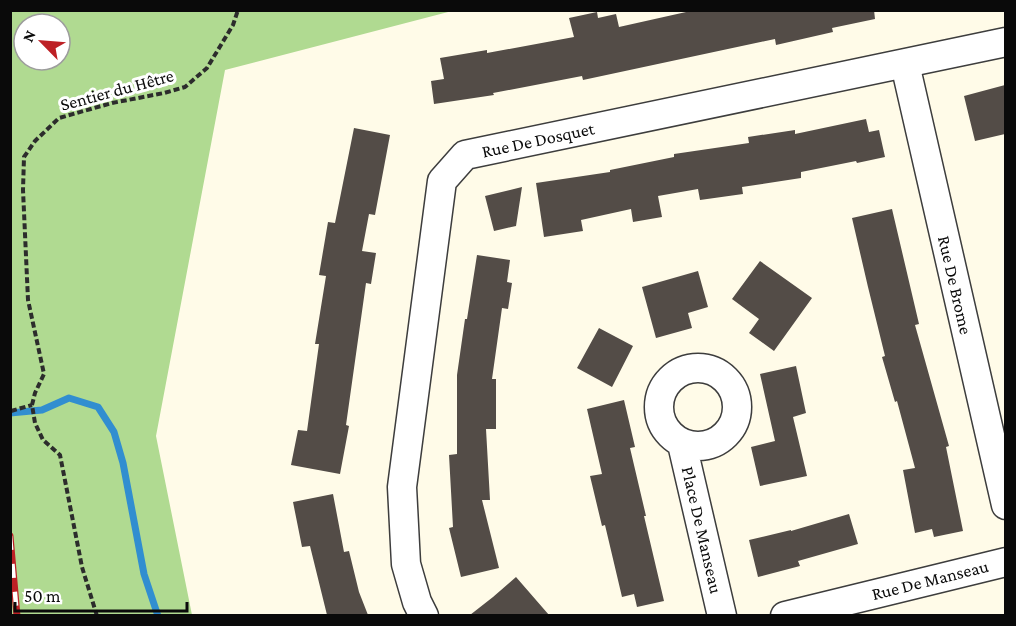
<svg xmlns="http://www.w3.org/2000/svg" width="1016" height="626" viewBox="0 0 1016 626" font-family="'Crimson Pro',serif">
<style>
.forest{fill:#b0da91;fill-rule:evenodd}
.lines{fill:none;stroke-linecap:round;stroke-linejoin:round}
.stream{stroke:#318ed0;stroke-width:7}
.building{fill:#534c47}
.minor-casing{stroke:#3d3d3d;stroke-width:31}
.path{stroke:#2c2c2c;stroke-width:4;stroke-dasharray:6 3;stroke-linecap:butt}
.minor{stroke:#fff;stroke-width:28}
.rail-casing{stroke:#bd2025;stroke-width:7}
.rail{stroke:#fff;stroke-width:4.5;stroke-dasharray:14;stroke-linecap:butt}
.labels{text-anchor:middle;stroke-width:6;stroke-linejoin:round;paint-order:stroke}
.street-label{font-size:18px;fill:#0a0a0a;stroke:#fff}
</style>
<rect width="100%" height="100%" fill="#fffbe8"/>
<!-- forest -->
<path class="forest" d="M10 11H452L225 70 156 436 192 615H11ZM24 24H60V60H24Z"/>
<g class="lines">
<!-- stream -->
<path class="stream" d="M10 413 42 410 69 398 98 407 114 432 123 463 144 574 158 616"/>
</g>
<!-- building -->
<path class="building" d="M695 10H874L875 19 832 28 833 32 776 45 775 39 583 80 582 76 493 93 494 95 434 104 431 81 444 79 440 58 487 50V53L574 37 569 18 597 12 598 18 616 14 619 27Z
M1005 85V134L975 141 964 96Z
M866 119 869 132 879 130 885 157 857 163 856 161 801 172V178L742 187 743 194 700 200 698 189 658 196 662 217 633 222 631 209 581 220 583 231 544 237 536 183 610 172V170L674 157V154L749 143 748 137 795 130V134Z
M354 128 390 135 375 215 369 214 362 251 376 253 371 284 366 283 346 425 349 426 340 474 291 465 298 430 307 431 319 344H315L326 276 319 275 328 222 335 223Z
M522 187 516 226 494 231 485 196Z
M892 209 919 324 915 325 949 446 946 447 963 531 934 537 932 529 915 533 903 470 915 468 897 401 895 402 882 357 885 356 868 287 852 218Z
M477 255 510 260 507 282 512 283 508 309 502 308 492 379H496V429H486L490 500H482L499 568 461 577 449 528 453 527 449 455 457 454V375L465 319H467Z
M760 261 812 298 774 351 749 333 759 319 732 299Z
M698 271 708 307 688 313 692 328 656 338 642 287Z
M599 328 633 346 612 387 577 368Z
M796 366 806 413 793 417 807 476 760 486 751 447 775 441 760 374Z
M624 400 635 447 630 448 646 516H644L664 601 637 607 634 594 622 597 605 525 602 526 590 476 602 474 587 409Z
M333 494 344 552 349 551 359 592 368 615H327L310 546 302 547 293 502Z
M849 514 858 544 798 561 800 566 758 577 749 540 791 530V531Z
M516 577 549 615H470L493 597Z"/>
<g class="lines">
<!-- minor casing -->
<g class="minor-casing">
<path id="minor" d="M905 64 1006 505
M659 407a39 39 0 1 1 78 0a39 39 0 1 1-78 0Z
M682 444 722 616
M424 616 417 602 406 564 402 487 442 181 465 155 1006 42
M785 616 1006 562"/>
</g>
<!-- path -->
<path class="path" d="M11 411 32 405
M97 616 82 567 60 455 43 440 35 423 32 405 35 393 44 374 28 300 23 190 24 157 35 141 59 118 112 103 164 93 185 87 207 68 233 25 238 10"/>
<!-- minor -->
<use href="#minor" class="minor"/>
<!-- rail casing -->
<g class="rail-casing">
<path id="rail" d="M10 536 17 616"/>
</g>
<!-- rail -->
<use href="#rail" class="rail"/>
</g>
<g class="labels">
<!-- street labels -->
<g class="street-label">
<text transform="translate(117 90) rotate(-15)" y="6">Sentier du Hêtre</text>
<text transform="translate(538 140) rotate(-12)" y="6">Rue De Dosquet</text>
<text transform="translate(955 285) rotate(77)" y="6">Rue De Brome</text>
<text transform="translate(702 530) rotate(77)" y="6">Place De Manseau</text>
<text transform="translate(930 580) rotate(-14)" y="6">Rue De Manseau</text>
</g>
</g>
<!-- border -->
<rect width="1016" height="626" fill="none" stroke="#0a0a0a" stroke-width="24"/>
<!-- north arrow -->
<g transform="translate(42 42) rotate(295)"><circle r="28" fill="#ffffff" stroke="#9d9d9d" stroke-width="1.5"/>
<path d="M0-4.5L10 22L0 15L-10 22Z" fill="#bd2025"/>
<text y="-9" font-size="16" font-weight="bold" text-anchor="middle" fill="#0a0a0a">N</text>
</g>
<!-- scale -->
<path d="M15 602v9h172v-9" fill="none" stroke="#0a0a0a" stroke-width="3"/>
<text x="24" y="602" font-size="18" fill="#0a0a0a" stroke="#ffffff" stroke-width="4.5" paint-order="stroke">50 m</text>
</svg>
